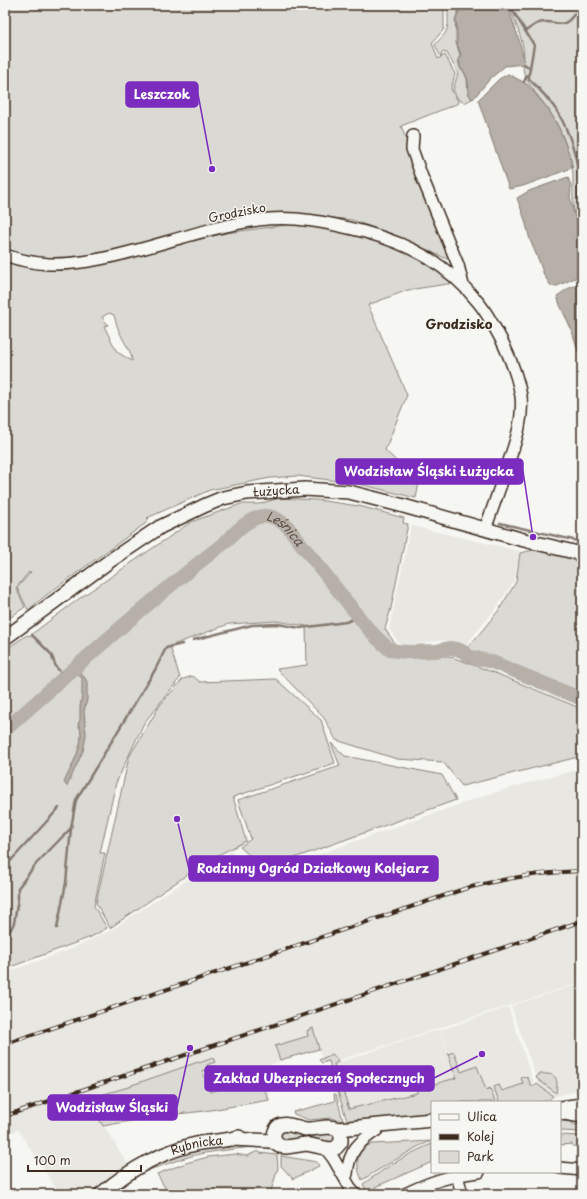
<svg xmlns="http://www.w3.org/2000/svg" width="587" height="1199" viewBox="0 0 587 1199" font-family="'Playpen Sans',sans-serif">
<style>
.built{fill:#e8e7e2}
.green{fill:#dad9d3;stroke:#8a8278;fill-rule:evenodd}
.water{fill:#b6b0a9;stroke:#857a71}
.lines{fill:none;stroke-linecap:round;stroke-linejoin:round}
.stream{stroke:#857a71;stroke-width:2.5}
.river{stroke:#b6b0a9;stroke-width:14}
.minor-casing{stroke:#3b2a1e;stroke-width:14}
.major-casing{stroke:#3b2a1e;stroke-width:16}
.minor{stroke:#f6f6f2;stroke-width:11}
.major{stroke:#f6f6f2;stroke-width:13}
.rail-casing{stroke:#3b2a1e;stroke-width:4}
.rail{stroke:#f6f6f2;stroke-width:2.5;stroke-dasharray:8;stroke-linecap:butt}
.labels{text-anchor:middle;stroke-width:3;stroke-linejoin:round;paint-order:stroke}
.street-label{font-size:12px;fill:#3b2a1e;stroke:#f6f6f2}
.neighbourhood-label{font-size:13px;font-weight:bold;fill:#3b2a1e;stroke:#f6f6f2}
.water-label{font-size:13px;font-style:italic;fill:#605248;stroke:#f6f6f2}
.leader{fill:none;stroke:#7b2cbf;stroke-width:1.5}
.callout-dot{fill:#7b2cbf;stroke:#f6f6f2;stroke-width:1.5}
.callout{fill:#7b2cbf;stroke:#7b2cbf;stroke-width:1.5}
.callout-label{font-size:13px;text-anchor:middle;font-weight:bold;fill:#fff}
</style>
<rect width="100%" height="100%" fill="#f6f6f2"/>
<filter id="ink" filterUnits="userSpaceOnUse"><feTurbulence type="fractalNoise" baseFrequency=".025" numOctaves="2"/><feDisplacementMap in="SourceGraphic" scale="8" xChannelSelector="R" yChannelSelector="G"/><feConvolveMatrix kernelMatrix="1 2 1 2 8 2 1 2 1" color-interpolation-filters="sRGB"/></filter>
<g filter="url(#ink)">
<!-- built -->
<path class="built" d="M411 526 520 551 514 581 497 607 464 647 444 640 401 646 389 629Z
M582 769V982L333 1062 323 1061 318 1048 261 1068 271 1101 185 1111 105 1124 92 1106 128 1165 118 1171 89 1194H60L18 1130 5 1134V973L71 949 111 930 231 851 238 857 271 871 489 794 556 775Z
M582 983V1089L544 1100 511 1006Z
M508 1007 540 1101 531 1102H466L441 1030Z
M440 1029 457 1078 417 1089 422 1106 349 1112 334 1064Z"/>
<!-- green -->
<path class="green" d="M5 5H444V29L432 43 438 59 441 57 435 45C438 41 441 38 444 35 450 28 448 13 447 5H460L455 20 456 33V43L460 55 458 60 461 70 464 72 467 79 468 93 472 99 464 103 458 99 453 90 458 73 447 53 442 52 441 57 445 55 455 74 451 89 459 103 401 126 454 262 391 234 352 220 291 213 222 223 84 258H20L5 251Z
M509 5H582V232C577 222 573 210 573 200 572 185 575 172 570 158 565 141 559 125 549 111 541 98 529 88 524 73 522 67 524 61 524 55 523 38 514 21 509 5Z
M294 224 351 231 389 245 432 265 454 283 408 290 368 305 407 395 385 450 419 483 416 498 355 483 297 476 270 478 210 490 147 518H149L146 523 49 593 28 610 17 588 31 572 28 573 16 588 25 607 5 621V261L18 266H87L226 233ZM109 313 114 315C116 323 118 330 122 337 126 346 131 350 132 361L117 352 104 326 108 325 102 317Z
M279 498 317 500 359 506 404 518 403 523 408 524 391 608 385 629 405 658 435 657 433 651H434L438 656H449L495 673 582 709V756L462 786 443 762 397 759 336 740 324 718 277 669 307 665 306 626 276 621 229 624 170 646 180 678 144 723 116 783 100 853H105L94 906 107 928 91 937 5 969V650L27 635 29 636 80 598 191 522 241 504H259Z
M534 550 582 559V694L487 656 466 650 499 610 516 582 520 553Z
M193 676 200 682 276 679 321 720 335 763 233 797 246 841 210 859 110 928 96 903 129 757 160 705 183 679Z
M331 743 345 756 442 775 456 800 269 867 250 856 240 847 251 839 238 800 340 766Z
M313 1028 319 1049 280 1060 275 1046 308 1036 307 1031Z
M454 1052 461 1072 477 1066 486 1090 490 1088 495 1102H432V1114L347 1121 333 1076 335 1075 333 1068 331 1069 329 1061 322 1063 319 1060 332 1054C335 1056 337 1059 338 1062L334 1064 349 1109 417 1093V1089L456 1078 448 1054Z
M213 1058 215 1062 207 1065 208 1069 202 1071 210 1092 240 1082 262 1076 268 1080 261 1082 269 1100 205 1111 158 1116 103 1126 93 1108 104 1094 132 1086V1085L198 1062 199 1063Z
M539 1074C555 1073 559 1076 556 1093L536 1078Z
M525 1077 528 1078 531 1086 537 1084 553 1096C550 1100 547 1101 541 1102H499L494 1087 499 1085 502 1091 523 1084 521 1078Z
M334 1094H336L343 1121 330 1118 309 1120 294 1114 293 1112 335 1101Z
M560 1121 572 1122 573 1124 582 1126V1132L560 1131Z
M282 1131H322L334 1134 336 1139 332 1143 291 1142 282 1140 280 1135Z
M560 1135 582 1136V1147L572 1146V1144L560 1145Z
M432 1141 419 1146 378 1170 362 1180C356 1167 354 1150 372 1144Z
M258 1143 257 1146C240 1149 222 1150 205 1153 183 1157 163 1166 142 1172 149 1169 155 1165 161 1162 191 1147 226 1146 258 1143Z
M432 1144V1162L375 1187 378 1194H368L363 1184C384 1169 408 1153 432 1144Z
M258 1151 260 1153 277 1155 278 1168 270 1194H183L182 1192 179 1194 177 1190 168 1193 157 1174 186 1163 208 1157 235 1154 247 1156Z
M281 1156 317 1162 319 1166 293 1179 281 1166Z"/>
<!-- water -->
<path class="water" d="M461 5H508C513 26 522 42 524 64L505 66 490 79 473 99 469 95C468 84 469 74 460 68L459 60 461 55 457 43V33L456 19Z
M508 74 527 84 549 110 560 130 571 159 572 168 523 186 509 189 478 100 499 79Z
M568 177 571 186 570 197 574 215 582 232V275L557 286H551L544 275 539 261 530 240 525 220 517 198 529 191Z
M582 283V364L572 331 560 305 557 296 569 288Z
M76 668 85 678 87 682V700L84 711 86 735 83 751 67 786 64 783C70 768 88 739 78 724L80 720V707L82 695V678L73 670Z"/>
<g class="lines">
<!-- stream -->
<path class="stream" d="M511 5 513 11 534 45 529 74
M525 31C530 29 534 24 539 23 557 18 561 33 575 13
M524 64 530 68
M529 76V79C552 101 564 117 573 148 575 155 578 164 578 172 579 187 576 203 582 217
M524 82 527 75
M500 523 582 542
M32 635 51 654 56 667 65 677
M193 640 252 625 278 624 300 628 346 622 359 617
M5 867 59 808
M57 928 66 883 71 828
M5 941 14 923 18 899V888L36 864 71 828 76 800 155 670 166 648 182 644"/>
<!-- river -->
<path class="river" id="s1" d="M5 730C75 668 145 604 219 547 232 537 245 519 263 516 272 514 280 521 287 526L366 626 376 637 390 650 406 652 436 651 449 648 457 649 464 652 468 656 492 662 582 699"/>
<!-- minor casing -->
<g class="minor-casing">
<path id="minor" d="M413 136 412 149 422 177 458 265 463 285
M5 255C19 260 34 263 49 264 77 265 104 259 130 252 172 241 215 226 258 220 294 215 330 223 365 232 412 245 447 264 478 302 488 314 495 328 503 343 511 360 518 378 521 396 524 423 513 448 505 473 498 492 492 511 485 529
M564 1114 582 1117
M326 1149 333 1158 354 1194
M560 1168 582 1170
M347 1174C349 1150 359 1142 377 1130
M457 1175 462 1194
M405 1194C430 1182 451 1175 479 1172"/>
</g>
<!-- major casing -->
<g class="major-casing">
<g id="major">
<path id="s2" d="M5 638 111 560 160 527 206 505 223 498 247 493 305 489 349 492 400 505 520 539 582 554"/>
<path d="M560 1108 582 1105"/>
<path d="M338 1129 432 1120"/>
<path d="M232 1139 271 1141 279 1146 286 1147 306 1144 330 1149 336 1148 341 1142V1135L338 1129C327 1124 317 1130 306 1129 297 1128 280 1118 275 1131 273 1136 274 1139 277 1143"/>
<path id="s3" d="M101 1194C130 1169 162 1151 200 1143 213 1141 226 1141 239 1137"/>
</g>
</g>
<!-- minor -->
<use href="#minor" class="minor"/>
<!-- major -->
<use href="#major" class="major"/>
<!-- rail casing -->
<g class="rail-casing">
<path id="rail" d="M5 1044 467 888C505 878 543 872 582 871
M5 1116 582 921"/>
</g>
<!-- rail -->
<use href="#rail" class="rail"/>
</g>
</g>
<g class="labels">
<!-- street labels -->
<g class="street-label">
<text transform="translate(237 213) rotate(-11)" y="4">Grodzisko</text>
<text dy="4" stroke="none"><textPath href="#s2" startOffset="314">Łużycka</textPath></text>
<text dy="4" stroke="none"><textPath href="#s3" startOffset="109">Rybnicka</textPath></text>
</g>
<!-- neighbourhood labels -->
<g class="neighbourhood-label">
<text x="459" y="329">Grodzisko</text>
</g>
<!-- water labels -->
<g class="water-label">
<text dy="5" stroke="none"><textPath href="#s1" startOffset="363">Leśnica</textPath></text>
</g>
</g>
<!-- callouts -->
<path class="leader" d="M212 169L198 94M533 537L523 471M177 819L189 869M482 1054L434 1078M190 1048L177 1107"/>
<g class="callout-dot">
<circle cx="212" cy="169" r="4"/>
<circle cx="533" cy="537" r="4"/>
<circle cx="177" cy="819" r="4"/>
<circle cx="482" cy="1054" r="4"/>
<circle cx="190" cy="1048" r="4"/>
</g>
<g class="callout">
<rect x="126" y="82" width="72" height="25" rx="4"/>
<rect x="336" y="459" width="187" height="25" rx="4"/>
<rect x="189" y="856" width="249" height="25" rx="4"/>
<rect x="205" y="1066" width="229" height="25" rx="4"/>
<rect x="48" y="1095" width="129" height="25" rx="4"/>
</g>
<g class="callout-label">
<text x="162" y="99">Leszczok</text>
<text x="429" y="476">Wodzisław Śląski Łużycka</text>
<text x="313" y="873">Rodzinny Ogród Działkowy Kolejarz</text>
<text x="319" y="1083">Zakład Ubezpieczeń Społecznych</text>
<text x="112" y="1112">Wodzisław Śląski</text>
</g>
<!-- margin -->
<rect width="587" height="1199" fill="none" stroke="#f6f6f2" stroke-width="20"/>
<rect x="10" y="10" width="567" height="1179" fill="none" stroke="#3b2a1e" stroke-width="1.5" filter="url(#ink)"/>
<!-- legend -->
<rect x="431" y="1101" width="130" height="72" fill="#f6f6f2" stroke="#aba49d"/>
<rect x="439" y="1114" width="20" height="6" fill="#f6f6f2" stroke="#aba49d"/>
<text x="467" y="1121" font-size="12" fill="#3b2a1e">Ulica</text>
<rect x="439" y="1134" width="20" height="6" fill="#3b2a1e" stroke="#aba49d"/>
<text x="467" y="1141" font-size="12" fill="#3b2a1e">Kolej</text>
<rect x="439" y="1151" width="20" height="12" fill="#dad9d3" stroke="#aba49d"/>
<text x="467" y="1161" font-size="12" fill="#3b2a1e">Park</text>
<!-- scale -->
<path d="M28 1165v6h113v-6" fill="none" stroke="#3b2a1e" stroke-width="2"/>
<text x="34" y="1165" font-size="12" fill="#3b2a1e" stroke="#f6f6f2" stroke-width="3" paint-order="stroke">100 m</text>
</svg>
